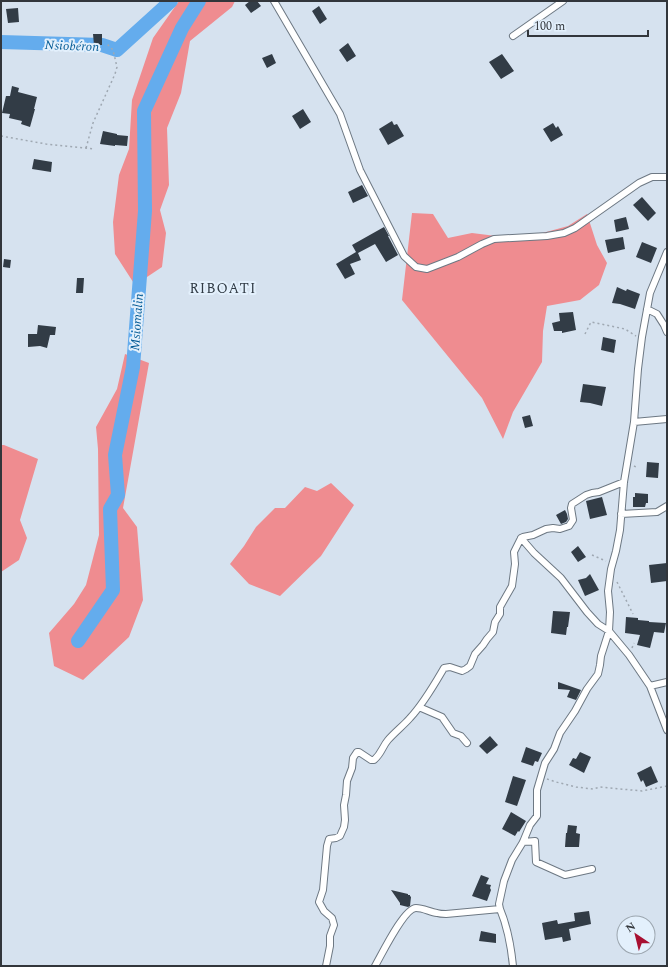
<svg xmlns="http://www.w3.org/2000/svg" width="668" height="967" viewBox="0 0 668 967" font-family="Spectral,serif">
<style>
.forest{fill:#ef8c90}
.lines{fill:none;stroke-linecap:round;stroke-linejoin:round}
.river{stroke:#64aced;stroke-width:14}
.building{fill:#323c46}
.minor-casing{stroke:#6d7883;stroke-width:8}
.path{stroke:#9fa8b2;stroke-width:1.5;stroke-dasharray:2 3;stroke-linecap:butt}
.minor{stroke:#fff;stroke-width:6}
.labels{text-anchor:middle;stroke-width:4;stroke-linejoin:round;paint-order:stroke}
.water-label{font-size:13px;font-style:italic;fill:#035a95;stroke:#e3f0fc}
.quarter-label{font-size:14px;letter-spacing:1px;fill:#303a44;stroke:#e3f0fc}
</style>
<rect width="100%" height="100%" fill="#d6e2ef"/>
<!-- forest -->
<path class="forest" d="M179 1H235L232 7 190 41 181 93 167 128 169 185 160 210 166 233 162 267 135 285 115 254 113 222 119 175 129 149 132 100 153 38Z
M412 213 433 214 448 238 472 233 521 239 568 226 587 214 597 245 607 263 599 285 580 300 547 306 543 331 542 362 513 412 503 439 482 398 402 300Z
M125 354 149 363 123 508 137 527 143 600 129 637 83 680 54 666 49 633 74 604 86 585 99 535 98 449 96 427 117 389Z
M1 445H4L38 459 20 520 27 538 19 560 1 572Z
M331 483 354 505 321 556 280 596 249 584 230 564 244 546 256 527 275 508H285L305 487 317 491Z"/>
<g class="lines">
<!-- river -->
<path class="river" d="M1 42 102 45 117 50 171 1
M78 641 113 590 110 509 118 495 115 455 133 367 145 211 144 111 182 28 199 1"/>
</g>
<!-- building -->
<path class="building" d="M250 1H257L261 6 251 13 245 5Z
M319 6 327 19 320 24 312 11Z
M18 8 19 22 8 23 6 9Z
M93 34H102V45H94Z
M348 43 356 56 347 62 339 50Z
M272 54 276 63 267 68 262 58Z
M502 54 514 71 501 79 489 62Z
M12 86 19 88 18 92 37 97 34 109H35L30 127 21 124 22 121 9 118 10 114 2 113 6 96H10Z
M303 109 311 122 300 129 292 116Z
M392 121 394 125 397 124 404 136 388 145 379 129Z
M553 123 556 128 558 126 563 135 551 142 543 129Z
M103 131 117 134V135L128 136 127 146 115 145V146L100 144Z
M34 159 52 162 51 172 32 169Z
M362 185 368 196 353 203 348 192Z
M642 197 656 213 648 221 633 205Z
M626 217 629 229 616 232 614 220Z
M384 227 389 236H388L398 255 386 262 375 244 358 253 361 260 350 264 355 274 345 279 336 264 356 252 352 245Z
M623 237 625 249 608 253 605 240Z
M642 242 657 248 651 263 636 257Z
M4 259 11 260 10 268 3 267Z
M77 278H84L83 293H76Z
M617 287 626 291 627 289 640 294 635 309 620 304 612 303Z
M573 312 576 330 562 333V331H554L552 323 560 321 559 313Z
M38 325 56 327 55 335H50L47 348 40 346 28 347V334H37Z
M603 337 616 340 614 353 601 350Z
M583 384 606 387 602 406 590 403 580 402Z
M530 415 533 426 525 428 522 417Z
M647 462 659 463 658 478 646 477Z
M635 493 648 494V503H646L645 507H633V497H635Z
M602 497 607 515 590 519 586 501Z
M565 510 567 514 568 519 566 522 561 524 556 515Z
M578 546 586 557 578 562 571 552Z
M667 563V581L651 583 649 565Z
M590 574 599 590 585 596 578 580 586 578Z
M553 611 570 612 568 627H567L566 635 551 633Z
M626 617 638 618V620L649 621V622L666 623 664 633 654 632 650 648 637 645 640 635 625 633Z
M558 682 581 690 576 700 567 697 570 690 558 689Z
M490 736 498 745 487 754 479 746Z
M526 747 542 753 538 762 535 761 533 766 521 762Z
M580 752 591 757 584 773 569 765 573 758 576 759Z
M651 766 658 782 646 787 643 780 641 782 637 773Z
M513 776 526 780 517 806 505 802Z
M511 812 526 821 519 832 518 831 515 836 502 829Z
M568 825 577 826 576 833 580 834 579 847H565L566 833H567Z
M481 875 489 878 486 884 491 885 490 888 491 890 487 901 472 896Z
M391 890 408 894V895H410V896L411 897 410 906 408 907 400 905V903Z
M589 911 591 924 569 929 571 940 563 942 562 937 545 940 542 923 557 920 558 924 575 921 574 913Z
M481 931 496 934V943L479 941Z"/>
<g class="lines">
<!-- minor casing -->
<g class="minor-casing">
<path id="minor" d="M274 1 340 114 360 170 404 256 416 267 427 269 458 257 482 244 494 239 547 236 564 233 575 228 639 183 652 177H667
M513 36 563 1
M647 309 657 314 664 325 667 332
M634 422 667 419
M621 514 657 512 667 506
M521 538 534 553 561 578 587 612 598 624 609 631 629 655 650 686 667 730
M650 686 667 682
M419 707 442 717 453 733 461 736 467 743
M523 842 535 841 536 862 565 875 592 869
M500 909 499 904 504 881 512 860 523 842 530 825 537 816V790L545 763 554 749 560 733 575 711 587 689 598 674 600 665 601 656 609 631 610 612 608 591 611 569 616 551 620 530 624 482 634 422 638 369 642 337 650 293 667 252
M326 966 330 946V936L334 925 332 918 324 911 319 902 323 890 327 846 329 839 336 838 340 836 344 827 345 820 344 805 346 795 347 781 352 768 353 758 357 752H359L371 760H374C382 753 382 747 388 740 395 732 404 725 410 718 424 703 434 685 444 668L450 667 462 671 466 669 470 666 475 654 483 645 487 639 493 632 495 622 500 614V607L512 586 515 564 514 552 521 538 523 537 533 535 546 529 553 528 560 529 569 526 573 520 571 508 572 504 586 495 592 493 599 492 624 482
M375 966C381 956 404 908 416 908 423 908 430 912 437 913 440 914 443 914 446 914L500 909C508 928 511 946 513 966"/>
</g>
<!-- path -->
<path class="path" d="M1 136 46 144 94 149
M86 148 93 123 115 74 117 67 113 50 107 44
M585 334 591 322 625 329 636 336
M634 466 638 468
M592 555 606 561
M617 582 633 614
M632 648 634 643
M547 779 556 782 576 787 593 789 600 787 642 791 667 786"/>
<!-- minor -->
<use href="#minor" class="minor"/>
</g>
<g class="labels">
<!-- water labels -->
<g class="water-label">
<text transform="translate(72 45) rotate(2)" y="5">Nsiobéron</text>
<text transform="translate(136 322) rotate(-86)" y="5">Msiomalin</text>
</g>
<!-- quarter labels -->
<g class="quarter-label">
<text x="223" y="293">RIBOATI</text>
</g>
</g>
<!-- border -->
<rect width="668" height="967" fill="none" stroke="#32363b" stroke-width="4"/>
<!-- north arrow -->
<g transform="translate(636 935) rotate(325)"><circle r="19" fill="#e3f0fc" stroke="#9ca6af"/>
<path d="M0-3L7 15L0 10L-7 15Z" fill="#a81032"/>
<text y="-6" font-size="11" font-weight="bold" text-anchor="middle" fill="#32363b">N</text>
</g>
<!-- scale -->
<path d="M528 30v6h120v-6" fill="none" stroke="#32363b" stroke-width="2"/>
<text x="534" y="30" font-size="12" fill="#32363b" stroke="#e3f0fc" stroke-width="3" paint-order="stroke">100 m</text>
</svg>
